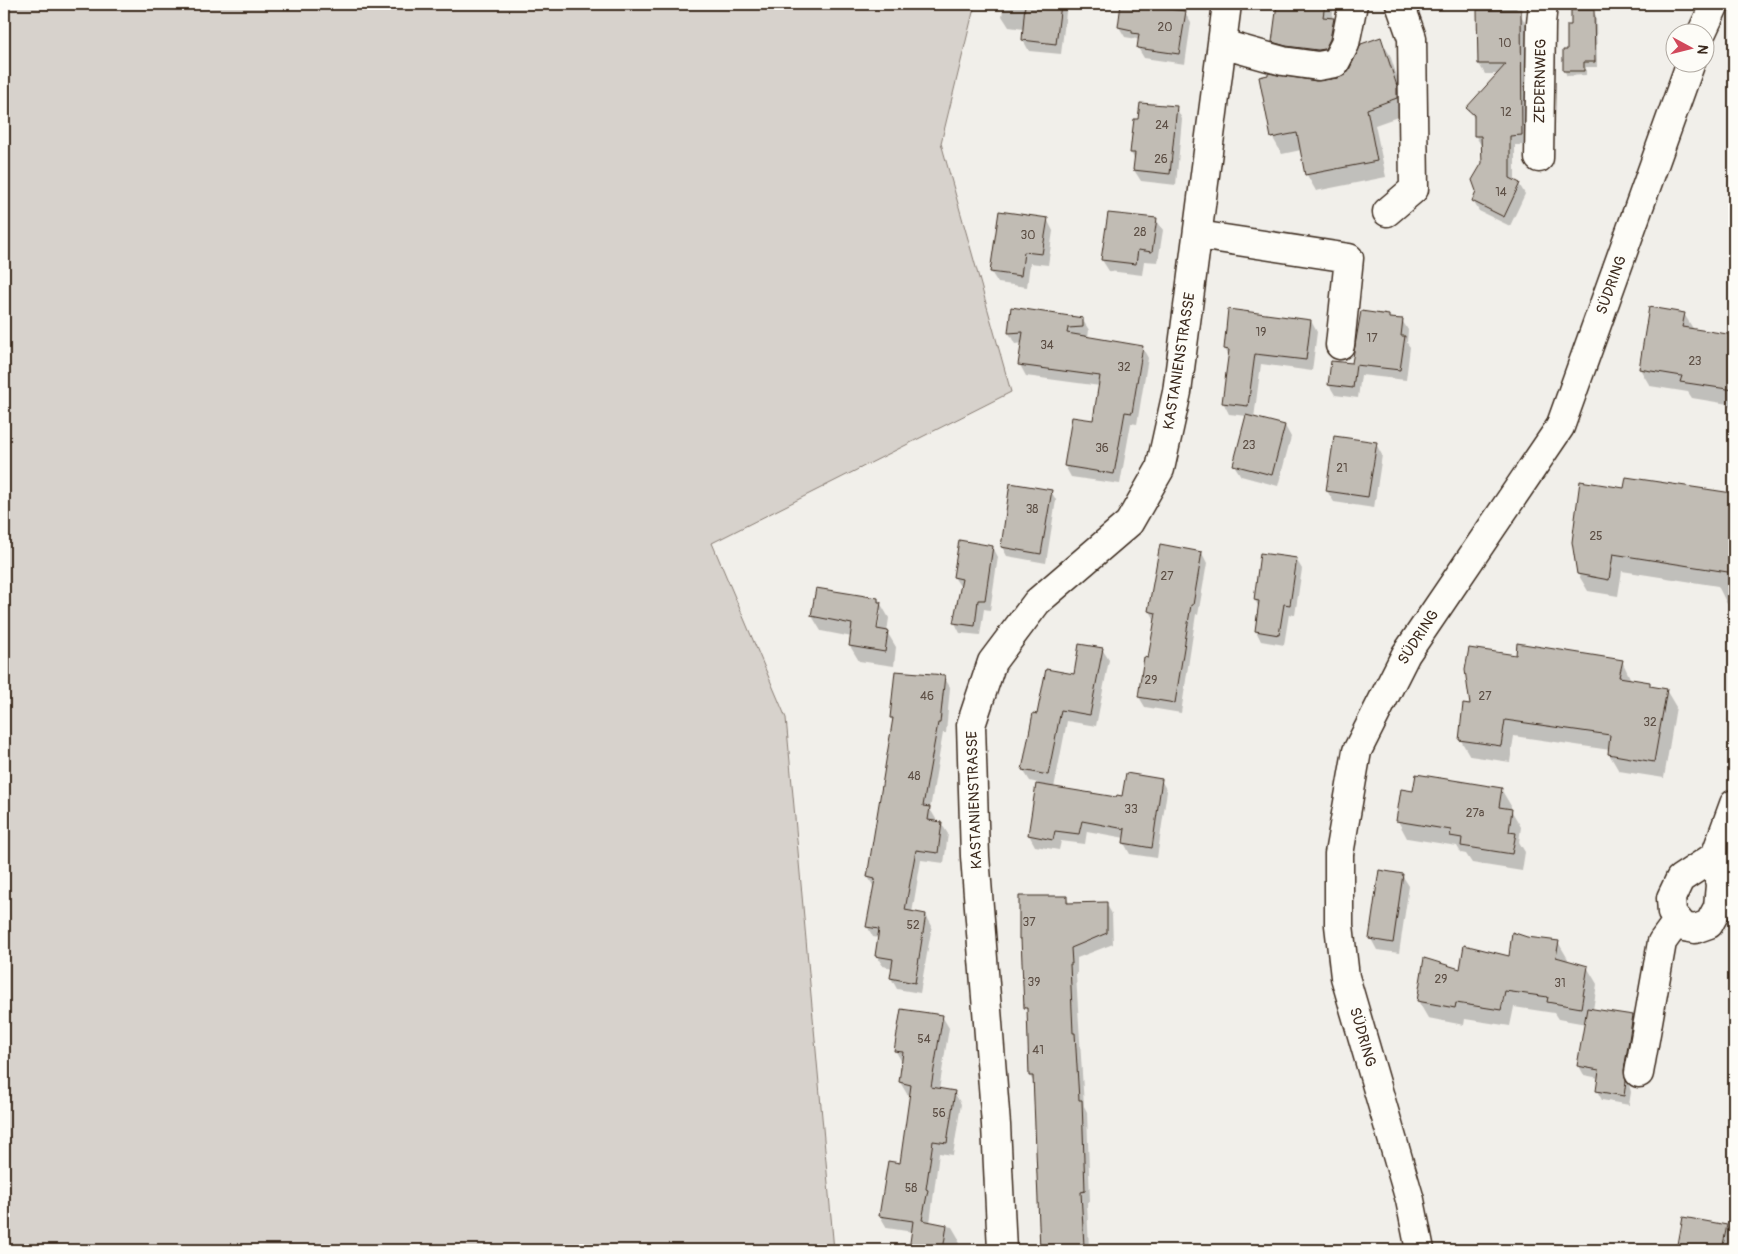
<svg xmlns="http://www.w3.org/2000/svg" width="1738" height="1254" viewBox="0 0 1738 1254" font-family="Pangolin,sans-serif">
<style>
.green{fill:#d7d2cc;stroke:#897e75}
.shadow{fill:#0003;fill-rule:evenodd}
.building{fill:#c1bcb4;stroke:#3b2a1e}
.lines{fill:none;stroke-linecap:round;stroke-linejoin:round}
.minor-casing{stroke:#3b2a1e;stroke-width:31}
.minor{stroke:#fdfcf7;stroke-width:28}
.labels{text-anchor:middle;stroke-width:4.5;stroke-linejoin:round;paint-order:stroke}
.number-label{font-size:12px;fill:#5c4e44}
.street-label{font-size:15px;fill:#3b2a1e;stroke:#fdfcf7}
</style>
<rect width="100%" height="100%" fill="#f1efea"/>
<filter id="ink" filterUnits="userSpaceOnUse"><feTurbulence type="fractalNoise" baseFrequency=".02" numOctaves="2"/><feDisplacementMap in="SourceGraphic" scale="10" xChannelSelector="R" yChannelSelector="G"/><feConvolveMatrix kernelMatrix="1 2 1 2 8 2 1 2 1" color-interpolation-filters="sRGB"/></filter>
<g filter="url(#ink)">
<!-- green -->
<path class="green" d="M4 4H975L941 143 1011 392 712 543 786 718 834 1250H4Z"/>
<!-- shadow -->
<path class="shadow" d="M1004 4H1067L1061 54 1029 51 1023 40 1024 29 1009 27 1002 16Z
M1122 4 1185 13 1191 23 1185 64 1144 58 1138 48 1139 42 1137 39 1125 37 1119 27Z
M1278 4H1334L1332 19 1342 33 1337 53 1281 55 1273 41Z
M1473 4H1514L1526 24 1527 145H1515V182L1519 184 1525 194 1510 226 1479 211 1473 201 1478 191 1483 163V145H1481L1475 135V120L1468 108 1499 74H1485L1479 64 1478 12Z
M1593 11 1596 16 1597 67H1586V75L1567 76 1564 70 1573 26Z
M1380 39 1390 55 1406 104V114L1375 125 1386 177 1316 191 1307 175 1301 150 1282 154 1273 138 1316 83 1338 79 1345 76Z
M1176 107 1182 119 1176 185 1141 181 1134 170 1135 160 1131 153Z
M1047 219 1053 231 1048 265 1030 263 1027 287 998 283 991 272Z
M1156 219 1163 230 1158 262 1144 261 1142 275 1109 271 1102 260Z
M1684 314 1694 330 1734 337V411L1732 410 1728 404 1692 398 1688 392 1650 386 1640 369Z
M1388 316 1390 319 1402 320 1408 330 1407 343 1410 347 1406 380 1361 375 1358 398 1335 395 1329 385 1353 365Z
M1082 319 1089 330 1088 338 1142 347 1148 358 1137 424 1131 423 1120 484 1071 477 1065 466 1094 422 1100 386 1026 376 1020 365 1023 343 1015 344 1009 333Z
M1311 321 1317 332 1312 371 1261 364 1254 418 1285 426 1291 437 1278 486 1241 476 1234 465 1247 416 1229 414 1223 402 1229 356 1225 349Z
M1376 444 1382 455 1374 508 1334 502 1327 491Z
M1627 478 1734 495V605L1727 604 1718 586 1622 571 1618 596 1588 591 1578 574 1625 490Z
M1051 491 1056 500 1046 563 1007 556 1002 547Z
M993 547 998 557 990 610 984 609 980 635 960 633 955 623 962 587 960 586 954 577Z
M1202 553 1207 563 1198 615 1196 614 1181 713 1145 707 1139 697 1149 660 1156 622 1150 611Z
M1296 559 1302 569 1295 615 1289 614 1284 645 1261 641 1256 631 1259 608 1255 600Z
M878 599 889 618 887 632 896 647 894 666 859 661 850 646 852 637 821 631 812 616ZM878 611H881L877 635H874Z
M1102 649 1109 660 1096 726 1067 721 1054 788 1117 799 1161 780 1167 791 1157 858 1130 854 1124 843 1125 838 1087 831 1085 844 1061 841 1059 850 1035 846 1029 835 1038 783 1030 781 1023 770 1038 715Z
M1517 656 1622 661 1631 680 1649 683 1652 688 1666 690 1676 707 1664 778 1619 771 1609 754 1610 750 1514 736 1510 762 1470 756 1460 739 1472 706Z
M944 677 950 687 946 733H943L930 809 936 819 935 823H941L948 834 944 863 921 860 912 913 926 915 932 926 920 993 897 989 891 978 893 968 883 966 876 955 879 938 873 937 867 926 874 887 868 877 894 722 891 718Z
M1501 789 1511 806V810L1521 827 1519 842 1525 852 1522 871 1472 863 1466 854 1461 853 1457 846 1407 838 1398 821 1414 792Z
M1402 875 1409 886 1399 953 1377 950 1371 939Z
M1066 897 1070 904 1106 903 1112 914 1113 944 1077 958V975H1076L1084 1106 1087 1112 1090 1202H1087L1089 1250H1041L1034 1083 1030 1076 1028 1012 1025 1007 1023 943 1021 939 1020 898Z
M1527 938 1558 942 1568 959 1567 962 1587 967 1597 984 1593 1010 1632 1016 1638 1026 1628 1081 1631 1092 1629 1105 1602 1100 1597 1091 1599 1078 1584 1075 1579 1066 1586 1024 1558 1019 1554 1013 1514 1007 1510 1026 1465 1019 1464 1025 1428 1018 1418 1001 1461 970 1510 958Z
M942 1016 949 1028 939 1090 954 1092 961 1104 953 1155 939 1153 930 1223 952 1227 959 1239 958 1250H910L913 1232 887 1228 880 1216 901 1165 911 1095 907 1094 900 1082 902 1062 895 1050Z
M1684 1219 1726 1227 1734 1241V1250H1678Z"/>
<!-- building -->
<path class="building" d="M1025 4H1061L1056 44 1022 40Z
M1121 4 1186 11 1179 54 1137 48 1139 34 1132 33V30L1118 27Z
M1277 4H1325L1323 17 1334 18 1330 39 1325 49 1318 50 1286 46 1272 42Z
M1477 10H1521L1522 135 1510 136V178L1520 183 1504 217 1472 201 1476 191 1472 180 1482 163 1481 136H1474V115L1466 108 1506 64H1478Z
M1571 10H1594L1595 62H1584V71H1563V50H1567V25H1571Z
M1381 37 1397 86V98L1367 109 1377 161 1305 175 1297 133 1271 138 1259 77 1268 75V73L1316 81 1338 78 1345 75 1349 70 1361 44Z
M1140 103 1177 106 1170 174 1133 170 1135 153H1130L1132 135 1134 119H1138Z
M999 211 1048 218 1042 254 1024 252 1021 276 990 272Z
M1108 213 1157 218 1152 252 1138 250 1136 264 1101 260Z
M1011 307 1083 318V327L1068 328 1067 333 1143 346 1132 413 1125 412 1114 474 1064 466 1072 417 1093 420 1100 376 1018 365 1023 332 1008 333Z
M1649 307 1685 313 1682 327 1734 335V390L1680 382 1682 376 1639 369Z
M1228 309 1311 320 1306 360 1255 354 1248 406 1222 403 1229 350 1224 349Z
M1361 311 1389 315V318L1403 319 1401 336H1405L1400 370 1356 365 1353 388 1328 385 1331 361 1352 363Z
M1246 415 1285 425 1272 475 1233 465Z
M1334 436 1377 442 1368 497 1326 491Z
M1626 477 1732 493 1729 515H1734V573L1613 554 1609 580 1577 574 1572 542 1580 481 1624 488Z
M1010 483 1052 490 1041 554 1001 547Z
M959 540 993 546 985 600H978L975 626 953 623 962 579 953 577Z
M1160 544 1202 552 1193 605H1191L1175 703 1138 697 1144 657 1148 658 1156 613 1148 611Z
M1260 553 1297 558 1290 605 1284 604 1279 635 1255 631 1259 601 1254 600Z
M816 588 878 598V602H881L877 629 888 631 885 652 849 646 852 624 811 616Z
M1517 643 1623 660 1619 677 1650 682V686L1667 689 1654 762 1608 754 1610 735 1505 720 1501 746 1459 740 1463 704 1470 705 1465 670 1469 648 1516 655Z
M1079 644 1103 648 1090 715 1061 710 1048 775 1022 770 1033 713 1037 714 1046 669 1074 674Z
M895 671 945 675 940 723H938L923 806 930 807 928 820 942 822 938 853 916 850 905 910 926 914 915 983 890 978 893 959 875 956 879 929 866 927 875 879 867 877 893 718H890Z
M1126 773 1162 779 1152 848 1123 843 1125 829 1082 821 1079 834 1055 831 1053 840 1028 835 1036 784 1116 797 1117 795 1122 796Z
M1416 774 1502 788 1499 807 1512 809 1509 832 1516 833 1512 854 1461 846 1462 838 1450 836 1451 830 1396 821 1401 789 1413 791Z
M1379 870 1403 874 1393 943 1369 939Z
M1019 896H1067V903L1107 902V933L1071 948 1072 964H1070L1073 1033H1075L1079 1100H1082L1085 1191 1081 1192 1084 1246H1082V1250H1040L1033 1076H1029L1027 1008H1024L1021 939H1019Z
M1512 932 1527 937 1559 941 1556 957 1588 966 1581 1008 1547 1002 1548 997 1505 991 1501 1010 1456 1003 1455 1008 1417 1001 1424 958 1460 969 1464 945 1509 956Z
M1587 1008 1633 1015 1624 1070 1626 1081 1624 1096 1596 1091 1599 1070 1577 1066Z
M901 1009 943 1015 931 1087 955 1091 947 1143 933 1141 926 1189 928 1190 922 1220 947 1225 943 1250H909L913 1221 879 1216 888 1161 900 1163 911 1085 899 1082 903 1052 894 1051Z
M1683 1217 1727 1225 1722 1250H1677Z"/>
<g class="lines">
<!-- minor casing -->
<g class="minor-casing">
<path id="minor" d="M1702 32 1715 4
M1222 44 1283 61 1318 66 1335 63 1345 44 1353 4
M1539 158 1541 24 1543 4
M1387 212 1414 189 1412 38 1400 4
M1198 235 1349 258 1340 345
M1715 856 1680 879 1671 898 1672 913 1684 927 1695 929 1709 924 1718 907 1720 885 1715 856 1734 804
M1639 1073 1662 942 1678 920
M1002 1250 996 1125 975 856 971 725 992 662 1037 602 1129 523 1160 469 1177 392 1227 4
M1420 1250 1410 1200 1345 977 1339 925V854L1357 751 1406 654 1560 427 1691 62"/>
</g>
<!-- minor -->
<use href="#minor" class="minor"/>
</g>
</g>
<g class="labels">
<!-- number labels -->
<g class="number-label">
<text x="1165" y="31">20</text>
<text x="1505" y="47">10</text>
<text x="1506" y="116">12</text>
<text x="1162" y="129">24</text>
<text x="1161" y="163">26</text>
<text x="1501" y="196">14</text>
<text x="1140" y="236">28</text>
<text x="1028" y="239">30</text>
<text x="1261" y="336">19</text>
<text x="1372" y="342">17</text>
<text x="1047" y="349">34</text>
<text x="1695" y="365">23</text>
<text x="1124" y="371">32</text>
<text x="1249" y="449">23</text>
<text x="1102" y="452">36</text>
<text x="1342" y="472">21</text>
<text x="1032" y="513">38</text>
<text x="1596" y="540">25</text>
<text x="1167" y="580">27</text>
<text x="1151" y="684">29</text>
<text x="927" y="700">46</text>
<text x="1485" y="700">27</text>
<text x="1650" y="726">32</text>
<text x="914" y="780">48</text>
<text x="1131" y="813">33</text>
<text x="1475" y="817">27a</text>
<text x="1029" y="926">37</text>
<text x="913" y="929">52</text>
<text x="1441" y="983">29</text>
<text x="1034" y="986">39</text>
<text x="1560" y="987">31</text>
<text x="924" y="1043">54</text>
<text x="1038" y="1054">41</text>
<text x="939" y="1117">56</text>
<text x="911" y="1192">58</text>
</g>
<!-- street labels -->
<g class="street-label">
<text transform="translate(1540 81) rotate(-89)" y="5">ZEDERNWEG</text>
<text transform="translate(1611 285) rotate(-70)" y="5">SÜDRING</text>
<text transform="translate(1179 361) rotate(-81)" y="5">KASTANIENSTRASSE</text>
<text transform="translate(1418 637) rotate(-57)" y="5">SÜDRING</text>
<text transform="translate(974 800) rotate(-92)" y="5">KASTANIENSTRASSE</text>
<text transform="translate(1363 1037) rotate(74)" y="5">SÜDRING</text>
</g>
</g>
<!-- margin -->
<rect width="1738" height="1254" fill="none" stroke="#fdfcf7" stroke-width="20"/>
<rect x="10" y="10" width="1718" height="1234" fill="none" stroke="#3b2a1e" stroke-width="2" filter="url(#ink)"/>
<!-- north arrow -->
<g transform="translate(1690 48) rotate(97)"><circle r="24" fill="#fdfcf7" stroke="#afa8a0"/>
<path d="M0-4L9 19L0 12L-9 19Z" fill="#d1495b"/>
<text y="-8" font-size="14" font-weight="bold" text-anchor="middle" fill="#3b2a1e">N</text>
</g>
</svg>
